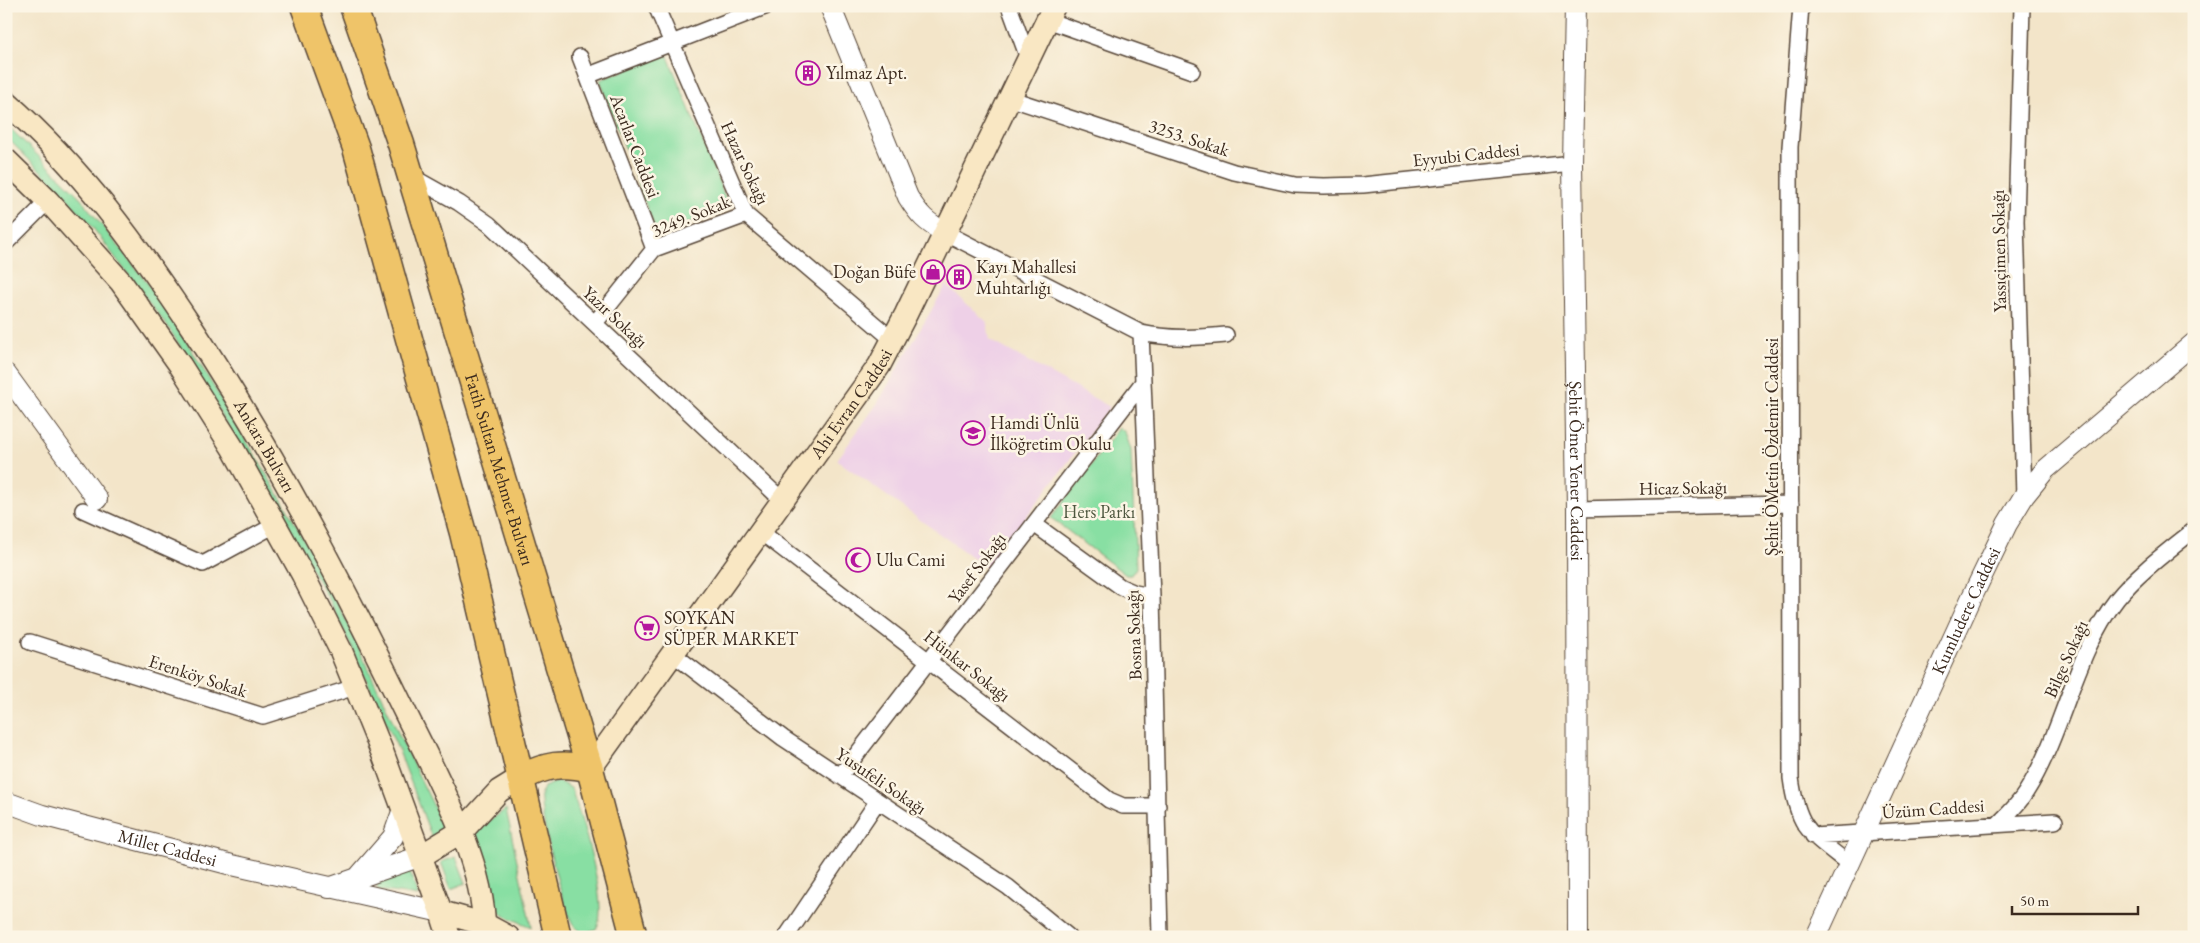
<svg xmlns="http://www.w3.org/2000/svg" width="2200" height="943" viewBox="0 0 2200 943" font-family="'EB Garamond',serif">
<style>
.built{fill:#eed0e7}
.green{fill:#88dfa3;stroke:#628460}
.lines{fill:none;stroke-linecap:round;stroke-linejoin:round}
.minor-casing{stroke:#574638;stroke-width:18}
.tertiary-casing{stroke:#574638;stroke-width:22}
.secondary-casing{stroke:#574638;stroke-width:25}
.trunk-casing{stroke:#574638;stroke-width:29}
.minor{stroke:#fff;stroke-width:15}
.tertiary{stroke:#fff;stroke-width:20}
.secondary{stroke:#f9e7c3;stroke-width:22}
.trunk{stroke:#efc469;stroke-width:26}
.labels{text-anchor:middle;stroke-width:5;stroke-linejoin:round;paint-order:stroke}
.poi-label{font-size:18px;fill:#3b2a1e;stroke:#fcf5e5;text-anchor:start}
.street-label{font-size:18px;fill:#3b2a1e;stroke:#fcf5e5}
.park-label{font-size:18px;fill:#4e573f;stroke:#fcf5e5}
</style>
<rect width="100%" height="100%" fill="#fcf5e5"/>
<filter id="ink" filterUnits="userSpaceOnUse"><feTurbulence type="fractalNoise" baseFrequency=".02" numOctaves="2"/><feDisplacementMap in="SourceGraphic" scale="10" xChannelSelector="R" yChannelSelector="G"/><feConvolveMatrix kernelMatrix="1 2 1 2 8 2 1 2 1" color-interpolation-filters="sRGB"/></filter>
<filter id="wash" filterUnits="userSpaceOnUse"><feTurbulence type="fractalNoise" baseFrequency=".0096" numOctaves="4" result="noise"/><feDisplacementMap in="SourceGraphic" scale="20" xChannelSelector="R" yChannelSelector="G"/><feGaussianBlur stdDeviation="1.12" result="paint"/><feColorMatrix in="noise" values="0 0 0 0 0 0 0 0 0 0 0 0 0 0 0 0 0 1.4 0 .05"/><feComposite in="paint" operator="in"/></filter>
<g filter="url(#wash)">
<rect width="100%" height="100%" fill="#f3e5c9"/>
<!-- built -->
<path class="built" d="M946 285 987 322 990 340 1110 407 987 568 837 460 877 404Z"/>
<!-- green -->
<path class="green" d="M667 54 729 207 657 235 600 80Z
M6 124 76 193 144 278 176 324 279 495 311 551 337 601 408 754 446 831 432 838 399 751 330 601 195 370 168 327 93 228 54 184 6 137Z
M1119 428 1125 432 1131 450 1136 568 1131 575H1126L1051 518Z
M558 781 571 788C580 814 611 907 596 929L585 933C579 931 576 928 573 924 563 909 538 811 541 794 541 793 544 788 544 787Z
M506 809 531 927 503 915 492 905 473 833Z
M456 857 466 883 451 889 441 862Z
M410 872 418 896 378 890 376 883Z"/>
</g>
<g filter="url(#ink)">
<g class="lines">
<!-- minor casing -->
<g class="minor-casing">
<path id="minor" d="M656 6 746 215 893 340
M1009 6 1028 58
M1801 6 1790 147 1791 778C1798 830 1810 833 1849 864
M2022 6 2016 221 2024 496
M1047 20 1192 71
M580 57 654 249
M587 76 767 6
M1009 98 1234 172 1295 185 1324 186 1363 185 1572 163
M411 176 459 203 489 224 783 501
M944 232 1141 333C1170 339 1196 338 1226 335
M6 243 48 201
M595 323 654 249 746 215
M1141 333 1152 596 1160 937
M1577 509 1791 504
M83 510 203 564 275 525
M1034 524 1121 587 1135 593 1152 596
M761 532 1109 800 1123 806H1158
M30 642 263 716 355 687
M673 654 783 738 1008 887 1069 937
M840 776 1143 382
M1998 824C2008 814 2019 804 2026 792 2063 734 2074 654 2117 599 2138 573 2168 551 2194 530
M1813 836 2055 821
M786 937 877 802"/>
</g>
<!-- tertiary casing -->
<g class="tertiary-casing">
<g id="tertiary">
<path d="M830 6 908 197C919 215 926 222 944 232"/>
<path id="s1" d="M1575 6 1572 163 1577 509 1578 937"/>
<path d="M6 374 97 499"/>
<path id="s2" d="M6 802 42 815 232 865 441 912"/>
<path d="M360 875 393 837 403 809"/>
<path d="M329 888 421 856"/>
<path id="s3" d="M1816 937 1971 599 2007 524 2024 496 2045 470 2194 343"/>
</g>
</g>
<!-- secondary casing -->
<g class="secondary-casing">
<g id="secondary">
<path id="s4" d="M6 102C82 169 136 244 192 328 272 449 340 578 403 708 434 772 488 865 484 937"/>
<path d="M6 160 48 201 121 282 180 365 232 447 303 575 341 651 383 754 441 912 484 924 508 937"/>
<path id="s5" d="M590 769 879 366 906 314 1054 6"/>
<path d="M421 856 462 831 499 791 520 778"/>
<path d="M441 912 449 937"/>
</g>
</g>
<!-- trunk casing -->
<g class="trunk-casing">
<g id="trunk">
<path d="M304 6 356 148 463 533 558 937"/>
<path id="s6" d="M353 6 401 144 590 769 634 937"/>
<path d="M520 778C546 765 562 762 590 769"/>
</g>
</g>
<!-- minor -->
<use href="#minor" class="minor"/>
<!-- tertiary -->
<use href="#tertiary" class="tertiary"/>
<!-- secondary -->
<use href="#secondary" class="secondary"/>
<!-- trunk -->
<use href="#trunk" class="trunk"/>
</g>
</g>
<!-- icons -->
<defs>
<g id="building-ring" transform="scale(1.25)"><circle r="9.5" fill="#fcf5e5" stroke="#b5179e" stroke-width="1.5"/><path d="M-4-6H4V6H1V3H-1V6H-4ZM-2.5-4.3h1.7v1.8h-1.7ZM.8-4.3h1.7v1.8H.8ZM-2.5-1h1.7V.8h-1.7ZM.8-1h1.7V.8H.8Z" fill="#b5179e"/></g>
<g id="shop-ring" transform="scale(1.25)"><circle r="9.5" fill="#fcf5e5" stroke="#b5179e" stroke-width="1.5"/><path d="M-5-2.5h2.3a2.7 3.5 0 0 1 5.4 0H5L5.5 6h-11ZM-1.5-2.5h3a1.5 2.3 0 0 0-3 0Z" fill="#b5179e"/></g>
<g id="school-ring" transform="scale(1.25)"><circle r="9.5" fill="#fcf5e5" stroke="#b5179e" stroke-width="1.5"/><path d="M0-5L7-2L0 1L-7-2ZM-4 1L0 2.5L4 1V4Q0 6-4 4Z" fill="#b5179e"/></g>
<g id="mosque-ring" transform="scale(1.25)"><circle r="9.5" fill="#fcf5e5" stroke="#b5179e" stroke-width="1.5"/><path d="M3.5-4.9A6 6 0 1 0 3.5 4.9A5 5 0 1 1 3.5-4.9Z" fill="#b5179e"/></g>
<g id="supermarket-ring" transform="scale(1.25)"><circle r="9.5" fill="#fcf5e5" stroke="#b5179e" stroke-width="1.5"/><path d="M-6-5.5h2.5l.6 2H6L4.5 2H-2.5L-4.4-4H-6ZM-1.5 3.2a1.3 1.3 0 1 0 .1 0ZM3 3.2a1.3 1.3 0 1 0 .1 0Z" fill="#b5179e"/></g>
</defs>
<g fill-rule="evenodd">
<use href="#building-ring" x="808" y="73"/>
<use href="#shop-ring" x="933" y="272"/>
<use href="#building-ring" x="959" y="277"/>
<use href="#school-ring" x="973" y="433"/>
<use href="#mosque-ring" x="858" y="560"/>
<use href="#supermarket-ring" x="647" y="628"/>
</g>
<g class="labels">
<!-- poi labels -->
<g class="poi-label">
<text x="826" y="79">Yılmaz Apt.</text>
<text x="976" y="273">Kayı Mahallesi<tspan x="976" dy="21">Muhtarlığı</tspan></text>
<text x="916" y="278" text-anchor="end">Doğan Büfe</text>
<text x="990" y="429">Hamdi Ünlü<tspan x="990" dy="21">İlköğretim Okulu</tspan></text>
<text x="876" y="566">Ulu Cami</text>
<text x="664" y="624">SOYKAN<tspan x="664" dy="21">SÜPER MARKET</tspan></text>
</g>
<!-- street labels -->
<g class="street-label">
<text transform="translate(1189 138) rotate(18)" y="6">3253. Sokak</text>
<text transform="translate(635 146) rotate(69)" y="6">Acarlar Caddesi</text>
<text transform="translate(1466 155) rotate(-6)" y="6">Eyyubi Caddesi</text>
<text transform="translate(745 163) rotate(65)" y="6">Hazar Sokağı</text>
<text transform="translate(691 216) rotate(-22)" y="6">3249. Sokak</text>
<text transform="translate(1999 251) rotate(-91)" y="6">Yassıçimen Sokağı</text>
<text transform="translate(615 317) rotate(43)" y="6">Yazır Sokağı</text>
<text dy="6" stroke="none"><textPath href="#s5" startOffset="449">Ahi Evran Caddesi</textPath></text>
<text dy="6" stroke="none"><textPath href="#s4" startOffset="432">Ankara Bulvarı</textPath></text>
<text transform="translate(1772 447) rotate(-90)" y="6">Şehit ÖMetin Özdemir Caddesi</text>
<text dy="6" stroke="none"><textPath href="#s6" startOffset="486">Fatih Sultan Mehmet Bulvarı</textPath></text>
<text dy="6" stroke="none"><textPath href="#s1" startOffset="465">Şehit Ömer Yener Caddesi</textPath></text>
<text transform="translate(1683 488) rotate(-1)" y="6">Hicaz Sokağı</text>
<text transform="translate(977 568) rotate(-53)" y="6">Yasef Sokağı</text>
<text dy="6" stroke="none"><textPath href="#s3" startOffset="359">Kumludere Caddesi</textPath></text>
<text transform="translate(1134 635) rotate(-92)" y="6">Bosna Sokağı</text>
<text transform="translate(2066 659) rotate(-66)" y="6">Bilge Sokağı</text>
<text transform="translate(967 666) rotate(38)" y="6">Hünkar Sokağı</text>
<text transform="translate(198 676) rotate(18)" y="6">Erenköy Sokak</text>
<text transform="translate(881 781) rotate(34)" y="6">Yusufeli Sokağı</text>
<text transform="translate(1933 809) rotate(-4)" y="6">Üzüm Caddesi</text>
<text dy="6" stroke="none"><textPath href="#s2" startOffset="168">Millet Caddesi</textPath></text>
</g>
<!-- park labels -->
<g class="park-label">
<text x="1099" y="518">Hers Parkı</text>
</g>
</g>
<!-- margin -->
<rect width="2200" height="943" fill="none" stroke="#fcf5e5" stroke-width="25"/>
<!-- scale -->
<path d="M2012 906v8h126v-8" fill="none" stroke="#3b2a1e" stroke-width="2.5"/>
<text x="2020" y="906" font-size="15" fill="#3b2a1e" stroke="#fcf5e5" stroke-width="4" paint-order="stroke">50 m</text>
</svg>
